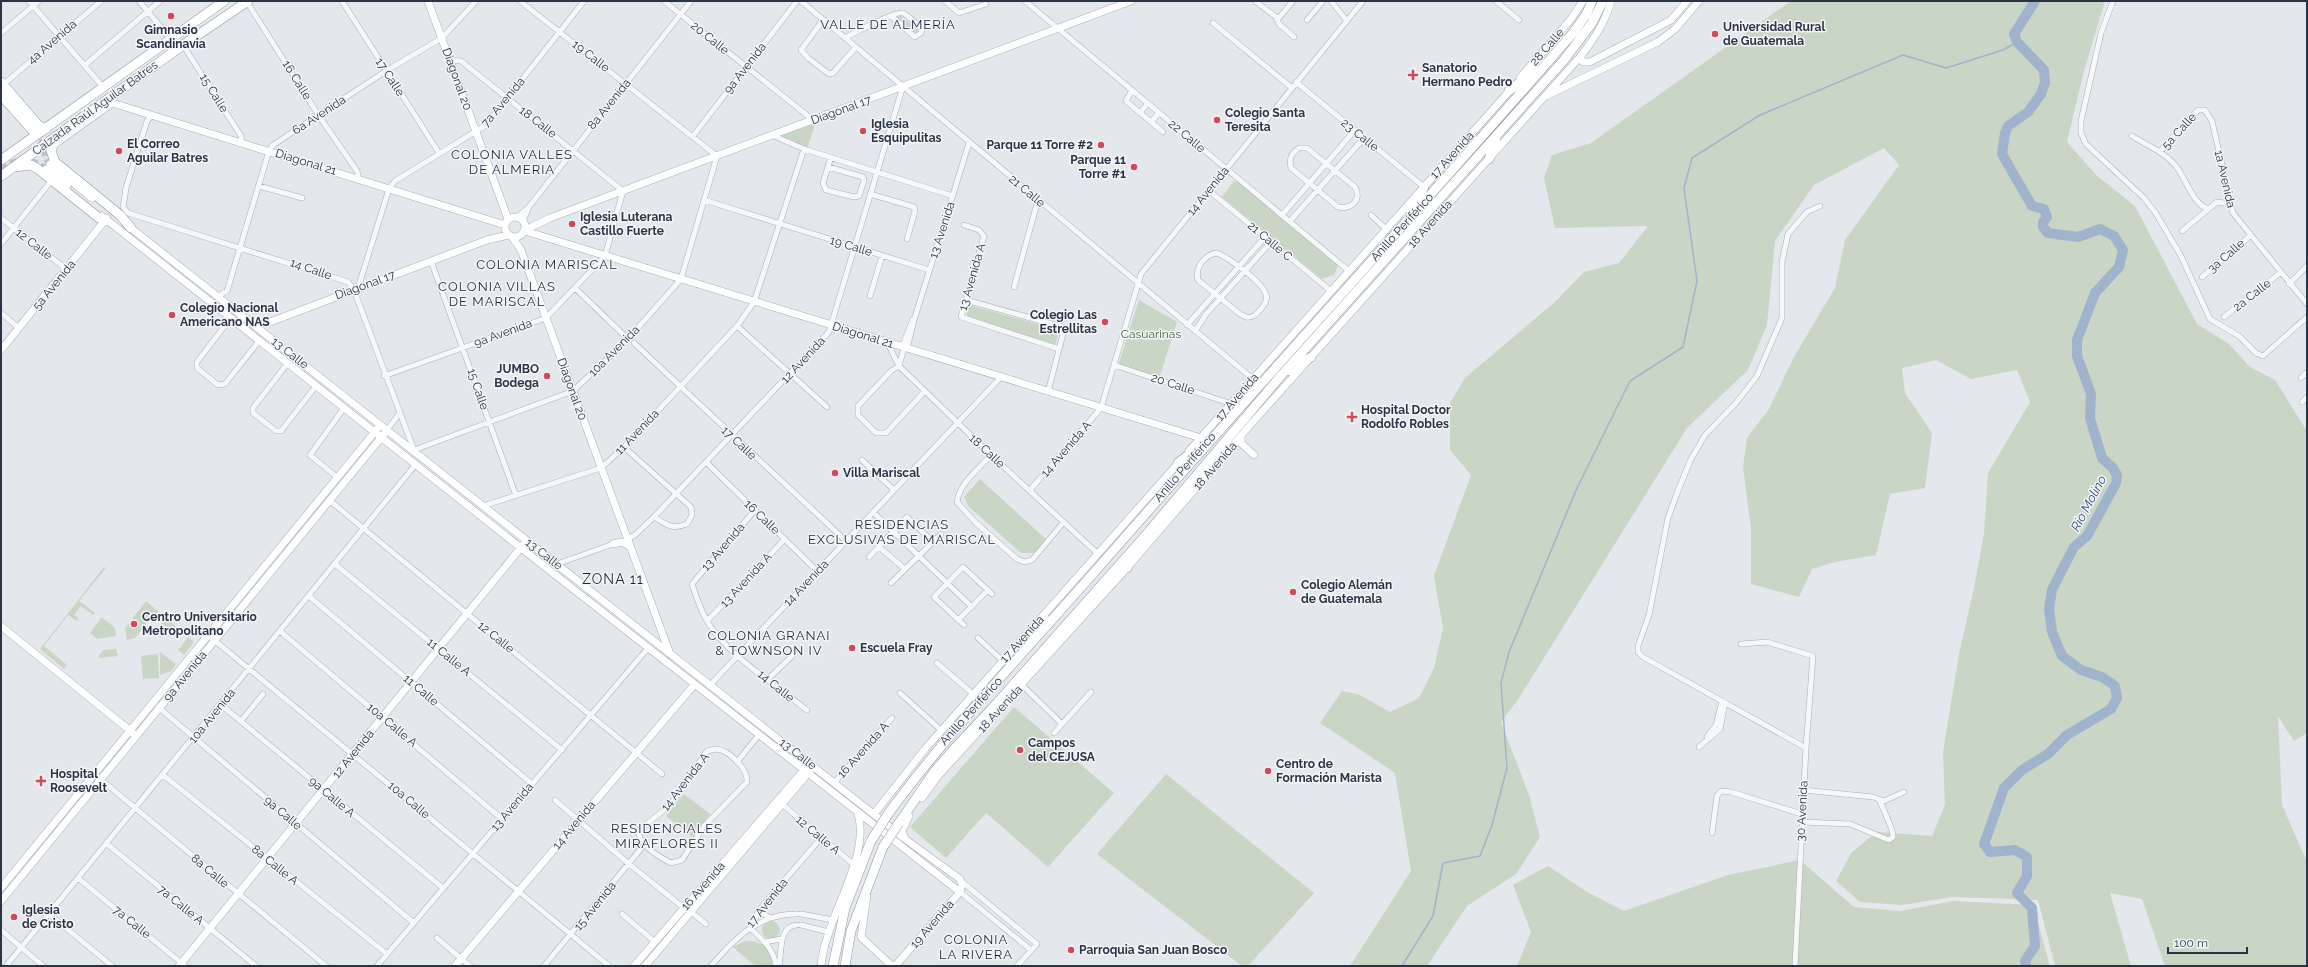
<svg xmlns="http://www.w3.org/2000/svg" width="2308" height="967" viewBox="0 0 2308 967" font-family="Raleway,sans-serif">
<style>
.green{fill:#c9d6c5}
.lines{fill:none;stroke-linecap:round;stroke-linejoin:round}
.stream{stroke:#9fb4cc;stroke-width:1.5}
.river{stroke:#9fb4cc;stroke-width:10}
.secondary-tunnel{stroke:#bfc3cb;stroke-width:7;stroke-dasharray:7 3.5;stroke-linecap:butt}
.street-casing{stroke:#a9aeb7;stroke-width:6}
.secondary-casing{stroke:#a9aeb7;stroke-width:8}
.highway-casing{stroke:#8b94a3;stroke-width:10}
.street{stroke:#f7f8fa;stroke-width:5}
.secondary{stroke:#fff;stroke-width:7}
.highway{stroke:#fff;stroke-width:9}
.highway-bridge-casing{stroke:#8b94a3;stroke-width:10;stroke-linecap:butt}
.highway-bridge{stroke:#fff;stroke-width:9}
.poi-dot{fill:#d1495b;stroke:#f4f6f9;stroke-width:1.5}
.labels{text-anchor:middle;stroke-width:3;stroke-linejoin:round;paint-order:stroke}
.poi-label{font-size:12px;font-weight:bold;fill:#2b3445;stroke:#f4f6f9;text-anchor:start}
.street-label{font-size:12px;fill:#2b3445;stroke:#f4f6f9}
.park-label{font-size:12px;fill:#3f6138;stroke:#f4f6f9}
.neighbourhood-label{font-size:13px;letter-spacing:1px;fill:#1d2536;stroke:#f4f6f9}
.water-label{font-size:13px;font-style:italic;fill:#34527a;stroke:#f4f6f9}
.quarter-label{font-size:14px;letter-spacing:1px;fill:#1d2536;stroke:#f4f6f9}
</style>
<rect width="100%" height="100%" fill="#e4e7ec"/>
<!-- green -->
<path class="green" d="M1791 1H2105L2084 71 2067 142 2096 175 2135 206 2197 324 2229 344 2250 367 2275 380 2307 431V733L2294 741 2278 716 2282 805 2307 862V966H2165L2142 899 2110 893 2131 966H2055L2038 900 1952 897 1902 905 1860 902 1836 881 1852 852 1877 832 1932 836 1945 805 1943 752 1959 654 1974 588 1984 534 1988 473 2030 402 2017 370 1971 379 1936 360 1902 368 1905 393 1932 433 1925 488 1890 494 1876 555 1835 562 1812 569 1799 597 1751 584V528L1743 467 1747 438 1769 409 1794 357 1835 288 1845 240 1899 165 1884 148 1814 185 1775 241 1767 325 1748 370 1687 428 1519 698 1501 722 1529 795 1540 837 1516 874 1467 906 1427 966H1350L1411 871 1395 773 1320 723 1342 691 1360 695 1390 712 1419 698 1434 668 1443 628 1434 576 1471 475 1450 450V403L1465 378 1556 301 1584 272 1619 263 1648 226 1555 228 1544 178 1552 155 1591 143Z
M901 16 918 30 915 34 895 17Z
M815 124 807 150 775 137Z
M1234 181 1240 184 1339 263 1334 275 1322 279 1222 197Z
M1139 300 1177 322 1159 379 1118 366Z
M969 305 1059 330 1055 345 966 316Z
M980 479 1047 540 1034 553H1021L968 506 964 497Z
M104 567 106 568 79 601 95 613 93 615 81 606 74 615 78 618 77 621 68 615 44 646 67 665 64 669 40 649Z
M146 601 184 633 179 638 153 616 135 638 127 640 125 628Z
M102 617 115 628 116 636 97 639 90 633Z
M188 637 194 642 184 655 178 650Z
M116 649 118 656 99 658V655L104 650Z
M160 652 176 664 171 671 160 675Z
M158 654 159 678 143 679 141 656Z
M1014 707 1114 793 1048 867 986 813 946 858 910 827Z
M1166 774 1314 893 1248 966H1242L1097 854Z
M684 794 710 814 692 837 666 816Z
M1800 860 1854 907 1900 911 1953 901 2033 905 2050 966H1517L1531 932 1513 885 1548 866 1587 892 1624 911 1728 875Z
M762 930a9 9 0 1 1 18 0a9 9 0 1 1-18 0Z
M745 941C761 940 773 949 773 966H755L733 947Z"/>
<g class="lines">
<!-- stream -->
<path class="stream" d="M1402 966 1433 916 1443 863 1480 856 1492 825 1507 768 1501 683 1509 652 1577 488 1630 381 1683 347 1697 281 1684 188 1692 158 1760 115 1903 55 1946 68 2003 50 2017 42"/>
<!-- river -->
<path class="river" d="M2026 966 2025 961 2035 946 2032 908 2017 893 2027 876V857L2015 850 1990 852 1984 844 2004 788 2022 770 2048 754 2067 735 2111 709 2117 698 2115 686 2102 677 2081 670 2062 656 2052 632 2049 609 2052 590 2061 572 2074 547 2087 536 2116 483 2117 475 2113 468 2102 458 2090 418 2091 394 2077 356V340L2095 293 2119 267 2123 250 2114 236 2100 229 2078 237 2048 233 2043 227V222L2047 217 2044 209 2032 206 2002 154 2005 133 2008 126 2028 112 2041 94 2045 83 2044 70 2017 42 2014 34 2035 1"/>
<!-- secondary-tunnel -->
<path class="secondary-tunnel" d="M38 129C45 140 42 154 50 164
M1 169C18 159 29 157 46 169"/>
<!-- street casing -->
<g class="street-casing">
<path id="street" d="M29 1 103 87
M139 1 170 38
M342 1 439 153
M664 1 813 120
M801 1 1253 379
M945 1 959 13 986 4
M1025 1 1349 271
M1255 1 1276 17 1279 24 1294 37
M1331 1 1347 21
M1496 1 1519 20
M2113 1 2101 33 2081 121V133L2086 144 2144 198 2155 212 2181 256 2210 319 2239 336 2256 353 2263 356 2307 317
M247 2 319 116 357 171 359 179
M823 20 801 50 808 58 829 74 833 73 856 47
M1277 20 1293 1
M1307 20 1323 1
M1213 23 1292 88
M1 33 39 1
M845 38C854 33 895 11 903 13 909 16 916 24 922 29L921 33 915 37 891 16
M183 45 241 136 242 142
M85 65 160 1
M1296 82 1424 187
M4 84 101 1
M1132 90 1126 101 1163 132
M1140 113 1148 103
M1151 122 1159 113
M772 135 804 149 953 196
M693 136 797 1
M2132 136C2148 146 2167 153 2178 169 2185 179 2196 207 2207 208
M54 146 114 103
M1299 148H1307L1355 187C1362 200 1351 210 1338 207L1291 168C1289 158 1291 154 1299 148Z
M2160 151 2198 110H2205L2212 121 2233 213 2307 304
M828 167 863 177 864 181 859 196 854 197 826 190 823 183 831 157
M259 186 302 198
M126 189 123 207 128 213 348 282 354 290 414 450 573 391 628 339 681 279 717 156 520 1
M1208 190 1331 291
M125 191 147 121 152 115
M870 194 914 207 915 211 907 239
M704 200 929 270
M1282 215 1355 130
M1371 215 1386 229
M517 217 528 208 691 1
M1 218 66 269
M523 221 528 209
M1290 221 1364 138
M964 225 979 230 984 236 961 317 1059 349
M2182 231 2217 202 2230 204
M1 244 51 181
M1217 253C1229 258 1263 282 1266 295 1268 300 1264 305 1261 309 1257 314 1253 318 1246 317L1240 314 1198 280C1195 267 1204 255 1217 253Z
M431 261 516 496
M2202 277 2250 236
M2289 284 2307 266
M1014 287 1038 200
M358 288 389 189 395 181 486 125 584 1
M575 288 628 339
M218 296 227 291 269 151 273 145 386 71 442 38 476 1
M870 296 882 256
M966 300 1063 327 1064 330 1048 392
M1 313 19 328
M2224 317 2280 273
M230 319 197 362V368L218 385 225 384 259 341
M1187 325 1265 237
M737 326 827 407
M1195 331 1207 313 1271 242
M887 342 899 366 991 455 1097 553
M634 343 846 541
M902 347 913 319
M904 348 899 366 891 371 858 406V415L876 433H886L925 391
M907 348 915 317 969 143
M287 364 253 408V413L276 431H281L316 386
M1114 365 1232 404
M384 376 546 318 605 256 623 191 461 61 450 60
M2301 378 2307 372
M2302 402 2307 397
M387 430 399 414
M624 447 691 507 692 515 687 524C672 530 667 525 654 517
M991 455C978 470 960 482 957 502L975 522 1017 559 1024 562 1032 560 1063 523
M862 460 894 490
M706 462 817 571
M338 478 310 455 344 408
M1030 490 1101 408 1141 274 1363 1
M329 500 662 774
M483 506 601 468 624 447 737 326 754 302 804 149
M755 510 692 584C696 596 700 609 707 621 726 654 777 686 807 710
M873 512 972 607
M631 537 635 535 654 517 829 332 903 86
M879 547 905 569
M869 557 907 517 933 542
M557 564 616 543
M336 565 562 750
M891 583 941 534
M310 597 532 784
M958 620 988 590
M707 621 785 539
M964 625 934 597 963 567 992 594
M281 632 502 819
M208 635 609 966
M978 638 1003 661
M1741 644 1767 642 1813 656 1806 748 1795 966
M937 663 973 694
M768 679 793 655
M710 685 1001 377
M1022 685 1062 724
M900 693 941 730
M221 705 443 888
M158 707 414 923
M241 721 263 694
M1054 733 1091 692
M1707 737 1716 725 1722 701
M1699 747 1720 729 1725 703
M1806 748 1643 657 1638 652V646L1649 615 1668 518 1676 496 1690 461 1705 435 1736 403 1757 376 1782 318V262L1788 234 1807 212 1820 206
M716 749C729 750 748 769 747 782L704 826 682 860 671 863C659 857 640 846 638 831L664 810 675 799 707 751Z
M737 762 758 736
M163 775 387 954
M99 778 326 966
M834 783 892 718
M1803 790 1873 797 1884 801 1904 792
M555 800 629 864 684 908
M783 805 853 864
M1802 822 1850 824 1889 840 1893 837C1894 831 1883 809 1880 801
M1712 833 1717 796 1721 791 1731 792 1802 814
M107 844 256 966
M78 878 185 966
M960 880 1037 944 1017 966
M960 892 1031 950
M764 905V914L770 918
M691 912 706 924
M49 914 112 966
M622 914 655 942
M801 914 833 920
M801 925 829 932
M750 928 760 909 821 838
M750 928C762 939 774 949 776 966
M1 930 43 966
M437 938 470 966
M764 942 782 939
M6 966 416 464
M377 966 648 648
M544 966 644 845
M711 966C734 939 759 913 798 914
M779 966C782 952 778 926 797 925"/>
</g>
<!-- secondary casing -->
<g class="secondary-casing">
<path id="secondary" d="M428 1 508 219
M1580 57 1583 62H1590L1671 20 1687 1
M1520 78 1571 19 1583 1
M1546 96 1658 42 1675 29 1699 1
M106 101 505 225
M50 164 92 198
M46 169 67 186
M102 216 521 548 960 892
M505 227a10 10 0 1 1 20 0a10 10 0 1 1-20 0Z
M127 225 905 839 960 879 962 884 960 892 895 966
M525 230 550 218 1131 1
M525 231 1201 438
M512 237 521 250 670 654
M252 320 264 324 270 322 487 240 508 235
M1 350 106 219
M1241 437V443L1254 455
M1189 451 1512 88
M613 544 622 542 629 546
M1 626 133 733
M922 798 938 776 1127 568 1250 425 1580 57C1594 39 1605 23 1611 1
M874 814 925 749 1181 460
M905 839 902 831 909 816
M1 888 378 428
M867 896 861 937 892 966
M1 901 384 434
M179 966 523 545
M455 966 694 685
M634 966 803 771
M645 966 810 771
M821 966C825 918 871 858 858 814"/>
</g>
<!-- highway casing -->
<g class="highway-casing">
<path id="highway" d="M1 82 39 126 46 129
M1509 91 1535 70
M1 95 33 131 41 132
M56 136 51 151 55 162 120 215 131 228
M1489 159 1496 140
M1 160 224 1
M15 167 31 165 38 169 99 218 106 219
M1 176 183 45 248 1
M1411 212 1424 187
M1290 371 1311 357
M1178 463 1196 449
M1127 568 1137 549
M1033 636 1044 616
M888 814C952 727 1027 649 1098 568 1255 388 1417 213 1573 33L1586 15 1592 1
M899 823 934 772 954 749 997 703 1145 536 1279 378 1564 60 1592 23 1603 1
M833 966 845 908 871 841
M845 966 851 931 883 847"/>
</g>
<!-- street -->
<use href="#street" class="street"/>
<!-- secondary -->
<use href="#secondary" class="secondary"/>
<!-- highway -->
<use href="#highway" class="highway"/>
<!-- highway-bridge casing -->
<g class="highway-bridge-casing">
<path id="highway-bridge" d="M871 841 888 814
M883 847 899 823"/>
</g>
<!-- highway-bridge -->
<use href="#highway-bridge" class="highway-bridge"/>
</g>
<!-- markers -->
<g class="poi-dot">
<circle cx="171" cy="16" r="4"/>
<circle cx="1715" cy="34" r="4"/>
<path d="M1411 69h4v4h4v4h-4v4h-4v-4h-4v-4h4z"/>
<circle cx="1217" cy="120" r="4"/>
<circle cx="863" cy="131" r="4"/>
<circle cx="1101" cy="145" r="4"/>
<circle cx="119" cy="151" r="4"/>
<circle cx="1134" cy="167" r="4"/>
<circle cx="572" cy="224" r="4"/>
<circle cx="172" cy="315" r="4"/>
<circle cx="1105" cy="322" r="4"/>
<circle cx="547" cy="376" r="4"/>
<path d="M1350 411h4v4h4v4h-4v4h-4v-4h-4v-4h4z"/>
<circle cx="835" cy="473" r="4"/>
<circle cx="1293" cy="592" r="4"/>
<circle cx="134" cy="624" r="4"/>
<circle cx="852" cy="648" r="4"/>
<circle cx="1020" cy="750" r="4"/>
<circle cx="1268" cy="771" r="4"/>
<path d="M39 775h4v4h4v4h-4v4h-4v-4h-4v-4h4z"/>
<circle cx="14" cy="917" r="4"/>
<circle cx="1071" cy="950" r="4"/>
</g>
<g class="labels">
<!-- poi labels -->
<g class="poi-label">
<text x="1723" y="31">Universidad Rural<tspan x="1723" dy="14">de Guatemala</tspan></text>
<text x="171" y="34" text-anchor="middle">Gimnasio<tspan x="171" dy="14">Scandinavia</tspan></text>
<text x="1422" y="72">Sanatorio<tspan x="1422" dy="14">Hermano Pedro</tspan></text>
<text x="1225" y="117">Colegio Santa<tspan x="1225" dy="14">Teresita</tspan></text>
<text x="871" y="128">Iglesia<tspan x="871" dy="14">Esquipulitas</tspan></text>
<text x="127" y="148">El Correo<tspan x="127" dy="14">Aguilar Batres</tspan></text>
<text x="1093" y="149" text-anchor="end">Parque 11 Torre #2</text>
<text x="1126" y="164" text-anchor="end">Parque 11<tspan x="1126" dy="14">Torre #1</tspan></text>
<text x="580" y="221">Iglesia Luterana<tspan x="580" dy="14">Castillo Fuerte</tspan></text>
<text x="180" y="312">Colegio Nacional<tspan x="180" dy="14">Americano NAS</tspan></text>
<text x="1097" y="319" text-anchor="end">Colegio Las<tspan x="1097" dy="14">Estrellitas</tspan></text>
<text x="539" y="373" text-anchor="end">JUMBO<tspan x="539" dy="14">Bodega</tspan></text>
<text x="1361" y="414">Hospital Doctor<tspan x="1361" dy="14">Rodolfo Robles</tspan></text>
<text x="843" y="477">Villa Mariscal</text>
<text x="1301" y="589">Colegio Alemán<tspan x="1301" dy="14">de Guatemala</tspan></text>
<text x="142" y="621">Centro Universitario<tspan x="142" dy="14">Metropolitano</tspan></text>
<text x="860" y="652">Escuela Fray</text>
<text x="1028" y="747">Campos<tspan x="1028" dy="14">del CEJUSA</tspan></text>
<text x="1276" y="768">Centro de<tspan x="1276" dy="14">Formación Marista</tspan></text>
<text x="50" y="778">Hospital<tspan x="50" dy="14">Roosevelt</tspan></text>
<text x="22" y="914">Iglesia<tspan x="22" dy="14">de Cristo</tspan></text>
<text x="1079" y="954">Parroquia San Juan Bosco</text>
</g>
<!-- street labels -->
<g class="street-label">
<text transform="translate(710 38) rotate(39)" y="4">20 Calle</text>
<text transform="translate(52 42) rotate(-41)" y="4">4a Avenida</text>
<text transform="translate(1547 47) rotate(-49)" y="4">28 Calle</text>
<text transform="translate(591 56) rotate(38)" y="4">19 Calle</text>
<text transform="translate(745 68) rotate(-52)" y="4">9a Avenida</text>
<text transform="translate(390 77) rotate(57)" y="4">17 Calle</text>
<text transform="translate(457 79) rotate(70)" y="4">Diagonal 20</text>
<text transform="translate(297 80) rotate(58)" y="4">16 Calle</text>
<text transform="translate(214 93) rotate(58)" y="4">15 Calle</text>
<text transform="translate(503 102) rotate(-50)" y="4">7a Avenida</text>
<text transform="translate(609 104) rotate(-51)" y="4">8a Avenida</text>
<text transform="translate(95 108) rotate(-36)" y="4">Calzada Raúl Aguilar Batres</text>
<text transform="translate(841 110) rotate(-20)" y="4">Diagonal 17</text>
<text transform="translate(319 115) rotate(-33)" y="4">6a Avenida</text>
<text transform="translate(538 122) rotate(38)" y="4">18 Calle</text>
<text transform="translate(2179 131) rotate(-48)" y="4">5a Calle</text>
<text transform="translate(1360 135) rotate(39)" y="4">23 Calle</text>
<text transform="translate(1187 136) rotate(40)" y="4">22 Calle</text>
<text transform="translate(1452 155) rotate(-48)" y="4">17 Avenida</text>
<text transform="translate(306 162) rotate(17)" y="4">Diagonal 21</text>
<text transform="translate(2225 179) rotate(77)" y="4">1a Avenida</text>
<text transform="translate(1027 191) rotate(40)" y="4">21 Calle</text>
<text transform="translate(1208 191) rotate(-51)" y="4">14 Avenida</text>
<text transform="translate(1430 224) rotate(-48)" y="4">18 Avenida</text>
<text transform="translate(1402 227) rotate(-48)" y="4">Anillo Periférico</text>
<text transform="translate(942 230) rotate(-72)" y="4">13 Avenida</text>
<text transform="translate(1270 241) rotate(40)" y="4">21 Calle C</text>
<text transform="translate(34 244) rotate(38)" y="4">12 Calle</text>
<text transform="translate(851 246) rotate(17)" y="4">19 Calle</text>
<text transform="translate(2226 256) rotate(-41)" y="4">3a Calle</text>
<text transform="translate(311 269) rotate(19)" y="4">14 Calle</text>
<text transform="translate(972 277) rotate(-74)" y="4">13 Avenida A</text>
<text transform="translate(54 285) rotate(-51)" y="4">5a Avenida</text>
<text transform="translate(365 285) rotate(-20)" y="4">Diagonal 17</text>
<text transform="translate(2252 295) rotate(-38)" y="4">2a Calle</text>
<text transform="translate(503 333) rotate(-20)" y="4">9a Avenida</text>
<text transform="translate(863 335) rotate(17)" y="4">Diagonal 21</text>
<text transform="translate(614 351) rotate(-45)" y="4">10a Avenida</text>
<text transform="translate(290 353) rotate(38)" y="4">13 Calle</text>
<text transform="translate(803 360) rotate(-47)" y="4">12 Avenida</text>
<text transform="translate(1173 384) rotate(18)" y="4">20 Calle</text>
<text transform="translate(478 389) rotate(71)" y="4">15 Calle</text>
<text transform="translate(572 389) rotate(70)" y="4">Diagonal 20</text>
<text transform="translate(1237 397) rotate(-49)" y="4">17 Avenida</text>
<text transform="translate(637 432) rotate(-46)" y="4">11 Avenida</text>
<text transform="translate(739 443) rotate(43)" y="4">17 Calle</text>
<text transform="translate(1066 449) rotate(-49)" y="4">14 Avenida A</text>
<text transform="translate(987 451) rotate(43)" y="4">18 Calle</text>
<text transform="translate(1215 466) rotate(-49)" y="4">18 Avenida</text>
<text transform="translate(1185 467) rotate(-49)" y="4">Anillo Periférico</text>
<text transform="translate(762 517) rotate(44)" y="4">16 Calle</text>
<text transform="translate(723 547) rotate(-49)" y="4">13 Avenida</text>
<text transform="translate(544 554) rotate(38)" y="4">13 Calle</text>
<text transform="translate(746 580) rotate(-47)" y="4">13 Avenida A</text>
<text transform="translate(806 583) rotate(-46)" y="4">14 Avenida</text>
<text transform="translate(496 637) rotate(39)" y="4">12 Calle</text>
<text transform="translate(1022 639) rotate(-48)" y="4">17 Avenida</text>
<text transform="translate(449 657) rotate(39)" y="4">11 Calle A</text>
<text transform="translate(185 676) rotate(-51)" y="4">9a Avenida</text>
<text transform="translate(776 686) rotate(39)" y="4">14 Calle</text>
<text transform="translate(421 690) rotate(40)" y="4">11 Calle</text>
<text transform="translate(1000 709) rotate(-47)" y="4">18 Avenida</text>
<text transform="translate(971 711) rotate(-48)" y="4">Anillo Periférico</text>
<text transform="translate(212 716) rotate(-51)" y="4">10a Avenida</text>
<text transform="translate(392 725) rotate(40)" y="4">10a Calle A</text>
<text transform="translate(863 750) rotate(-48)" y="4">16 Avenida A</text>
<text transform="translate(353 754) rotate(-51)" y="4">12 Avenida</text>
<text transform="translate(798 754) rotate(38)" y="4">13 Calle</text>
<text transform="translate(685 782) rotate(-52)" y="4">14 Avenida A</text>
<text transform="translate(332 797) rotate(40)" y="4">9a Calle A</text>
<text transform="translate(409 800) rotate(40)" y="4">10a Calle</text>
<text transform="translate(512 807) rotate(-50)" y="4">13 Avenida</text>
<text transform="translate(1802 811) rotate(-87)" y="4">30 Avenida</text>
<text transform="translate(283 813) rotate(40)" y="4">9a Calle</text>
<text transform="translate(574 825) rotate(-50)" y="4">14 Avenida</text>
<text transform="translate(818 835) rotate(40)" y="4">12 Calle A</text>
<text transform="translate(275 865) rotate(39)" y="4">8a Calle A</text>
<text transform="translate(210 871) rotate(40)" y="4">8a Calle</text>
<text transform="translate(703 886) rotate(-49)" y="4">16 Avenida</text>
<text transform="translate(767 903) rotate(-52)" y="4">17 Avenida</text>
<text transform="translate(181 905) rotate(39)" y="4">7a Calle A</text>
<text transform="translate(595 906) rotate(-51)" y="4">15 Avenida</text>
<text transform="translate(132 922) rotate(39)" y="4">7a Calle</text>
<text transform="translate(932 924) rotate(-49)" y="4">19 Avenida</text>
</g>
<!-- park labels -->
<g class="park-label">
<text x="1151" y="338">Casuarinas</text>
</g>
<!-- neighbourhood labels -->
<g class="neighbourhood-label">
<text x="888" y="29">VALLE DE ALMERÍA</text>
<text x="512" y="159">COLONIA VALLES<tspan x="512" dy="15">DE ALMERIA</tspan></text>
<text x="547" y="269">COLONIA MARISCAL</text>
<text x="497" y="291">COLONIA VILLAS<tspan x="497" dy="15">DE MARISCAL</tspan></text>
<text x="902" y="529">RESIDENCIAS<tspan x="902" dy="15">EXCLUSIVAS DE MARISCAL</tspan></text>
<text x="769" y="640">COLONIA GRANAI<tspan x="769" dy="15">&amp; TOWNSON IV</tspan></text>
<text x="667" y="833">RESIDENCIALES<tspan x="667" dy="15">MIRAFLORES II</tspan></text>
<text x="976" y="944">COLONIA<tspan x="976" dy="15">LA RIVERA</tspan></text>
</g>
<!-- water labels -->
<g class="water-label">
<text transform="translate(2088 503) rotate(-62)" y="5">Río Molino</text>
</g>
<!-- quarter labels -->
<g class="quarter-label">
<text x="613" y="584">ZONA 11</text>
</g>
</g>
<!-- border -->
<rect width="2308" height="967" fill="none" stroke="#2b3445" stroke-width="4"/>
<!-- scale -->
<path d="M2168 947v6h79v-6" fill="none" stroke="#2b3445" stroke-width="2"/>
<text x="2174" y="947" font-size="12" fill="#2b3445" stroke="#f4f6f9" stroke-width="3" paint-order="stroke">100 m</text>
</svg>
